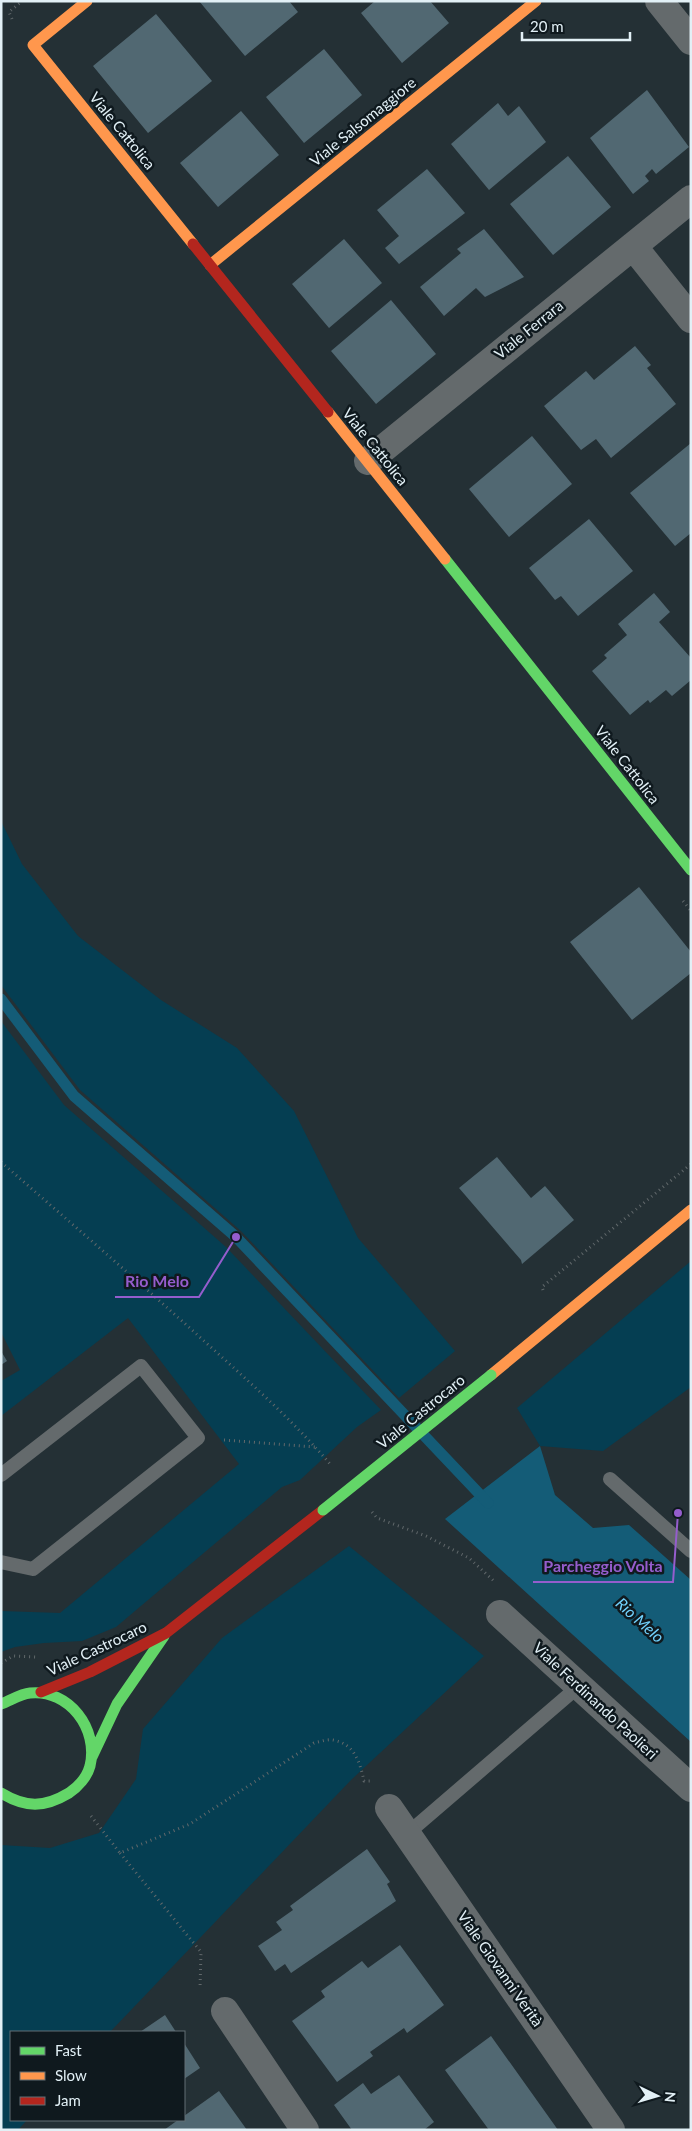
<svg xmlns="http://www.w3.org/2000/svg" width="692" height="2131" viewBox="0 0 692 2131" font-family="Lato,sans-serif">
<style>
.green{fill:#053e52}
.water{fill:#145c77}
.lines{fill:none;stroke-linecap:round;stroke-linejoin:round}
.stream{stroke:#145c77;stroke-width:11}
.building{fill:#516872}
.path{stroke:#61686b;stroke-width:3;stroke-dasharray:1 4;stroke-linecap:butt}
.lane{stroke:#646a6c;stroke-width:14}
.street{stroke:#646a6c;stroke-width:28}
.fast{stroke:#63d668;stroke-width:11}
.slow{stroke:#ff974d;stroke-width:11}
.jam{stroke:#b3261e;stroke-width:11}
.fast-bridge{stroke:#63d668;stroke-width:11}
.labels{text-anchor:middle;stroke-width:5;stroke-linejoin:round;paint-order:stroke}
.street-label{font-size:15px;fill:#e2f0f6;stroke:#0f191e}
.water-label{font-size:16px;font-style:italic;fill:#71d1fc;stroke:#0f191e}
.leader{fill:none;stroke:#955dcd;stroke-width:2}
.callout-dot{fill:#955dcd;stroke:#0f191e;stroke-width:2}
.callout-label{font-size:16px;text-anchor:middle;font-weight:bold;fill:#955dcd;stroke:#0f191e;stroke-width:5;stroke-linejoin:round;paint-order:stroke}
</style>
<rect width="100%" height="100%" fill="#243035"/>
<!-- green -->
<path class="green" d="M1 821 22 864 78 936 161 1000 237 1048 294 1111 358 1238 455 1351 399 1398 241 1231 80 1090 1 985Z
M1 1021 64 1105 226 1247 381 1410 357 1427 300 1480 282 1487 116 1627 82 1641 44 1643 15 1647 1 1652V1611L60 1613 239 1464 128 1318 1 1416V1381L20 1370 1 1332Z
M691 1261V1387L603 1451 540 1446 517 1408Z
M349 1546 484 1656 351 1780 110 2032H11V2120H27L18 2130H1V1845L50 1848 99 1833 136 1779 143 1729 222 1638Z"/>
<!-- water -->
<path class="water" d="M540 1446 555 1495 593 1528 629 1525 691 1580V1742L445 1519Z"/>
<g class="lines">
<!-- stream -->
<path class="stream" d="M1 999 74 1096 236 1237 488 1503"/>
</g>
<!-- building -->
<path class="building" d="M199 1H289L298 12 245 56Z
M375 1H430L449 23 402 63 361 13Z
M156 14 212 81 148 133 93 66Z
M324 49 362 95 304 143 266 97Z
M647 90 689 147 656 174 652 169 645 176 649 181 633 194 590 138Z
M498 103 508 116 519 106 546 142 489 190 451 144Z
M241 111 279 155 218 207 180 163Z
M568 156 611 207 553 255 510 204Z
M427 169 465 213 399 264 385 248 399 236 377 210Z
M484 229 524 277 485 297 476 288 444 316 420 287 461 253 457 249Z
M344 239 382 283 329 328 292 284Z
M391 300 436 354 376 404 331 351Z
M635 346 651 365 647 368 676 404 611 458 596 439 581 450 544 406 586 371 594 380Z
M532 436 572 484 509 537 469 489Z
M691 443V533L675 546 630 493Z
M589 519 633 571 578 616 561 596 555 600 529 568Z
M654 593 670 612 659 622 691 658V680L672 696 666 690 650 703 648 700 630 715 592 671 607 658 604 655 627 635 618 624Z
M639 887 691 952V973L632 1020 570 942Z
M497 1157 531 1198 545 1186 574 1220 522 1264 521 1260 459 1188Z
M1 1351 7 1361 1 1365Z
M367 1849 390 1882 387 1884 396 1901 291 1973 285 1964 275 1971 258 1946 282 1930 276 1922 293 1910 290 1906Z
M400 1945 444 2005 407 2033 404 2028 370 2052 373 2056 337 2082 292 2021 325 1997 321 1991 362 1961 368 1968Z
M165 2015 176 2032H140Z
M491 2036 558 2130H489L445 2070Z
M184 2043 200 2068 184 2079Z
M399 2075 434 2122 424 2130H352L334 2105 363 2083 371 2094Z
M219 2091 247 2130H164L178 2120H184V2116Z"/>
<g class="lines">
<!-- path -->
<path class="path" d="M12 19 9 12 22 1
M683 901 691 911
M1 1162C72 1224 144 1286 214 1350 254 1386 295 1423 330 1464
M543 1290 542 1287 691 1164
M224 1440 315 1447
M372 1512 377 1518 426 1536 469 1558 495 1582
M1 1663 13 1656 36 1657
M91 1816 120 1853 190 1824 314 1743C319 1742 327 1739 333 1740 355 1744 360 1763 364 1781H370
M120 1853 201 1952 200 1989"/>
<!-- lane -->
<path class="lane" d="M1 1475 141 1366 198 1438 33 1569 1 1562
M610 1479 691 1551
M407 1834 579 1686"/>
<!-- street -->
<path class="street" d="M659 1 691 41
M633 246 691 319
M368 461 691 199
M500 1614 691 1788
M389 1808 611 2130
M225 2011 305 2130"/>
<!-- fast -->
<path class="fast" d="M445 559 691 870
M1 1704C10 1701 20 1694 30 1693 69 1689 99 1729 90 1766 87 1777 78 1787 69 1793 44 1808 26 1808 1 1793
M92 1757 117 1704 164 1636"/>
<!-- slow -->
<path class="slow" d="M87 1 33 45 193 244
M210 265 536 1
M328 412 445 559
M491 1375 691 1210"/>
<!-- jam -->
<path class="jam" d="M193 244 328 412
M41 1692 90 1672 166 1633 323 1510"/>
<!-- fast-bridge -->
<path class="fast-bridge" d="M323 1510 491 1375"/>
</g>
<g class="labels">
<!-- street labels -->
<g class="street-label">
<text transform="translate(363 122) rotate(-39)" y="5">Viale Salsomaggiore</text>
<text transform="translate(122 131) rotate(51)" y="5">Viale Cattolica</text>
<text transform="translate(529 330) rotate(-39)" y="5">Viale Ferrara</text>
<text transform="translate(375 447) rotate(51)" y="5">Viale Cattolica</text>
<text transform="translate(627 765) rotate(52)" y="5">Viale Cattolica</text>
<text transform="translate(421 1412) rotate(-39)" y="5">Viale Castrocaro</text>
<text transform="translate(97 1649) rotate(-25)" y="5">Viale Castrocaro</text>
<text transform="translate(595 1701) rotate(43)" y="5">Viale Ferdinando Paolieri</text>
<text transform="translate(500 1969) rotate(55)" y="5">Viale Giovanni Verità</text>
</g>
<!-- water labels -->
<g class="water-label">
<text transform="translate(640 1620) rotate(42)" y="6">Rio Melo</text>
</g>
</g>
<!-- callouts -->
<path class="leader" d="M236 1237L199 1297H115M678 1513L673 1582H533"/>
<g class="callout-dot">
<circle cx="236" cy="1237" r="5"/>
<circle cx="678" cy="1513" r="5"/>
</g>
<g class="callout-label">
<text x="157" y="1287">Rio Melo</text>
<text x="603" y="1572">Parcheggio Volta</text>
</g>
<!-- border -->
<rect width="692" height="2131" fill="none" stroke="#e2f0f6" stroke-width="5"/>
<!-- legend -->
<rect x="10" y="2031" width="175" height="90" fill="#0f191e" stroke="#636f74"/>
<rect x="20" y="2047" width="25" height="8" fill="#63d668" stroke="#636f74"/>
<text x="55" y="2056" font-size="15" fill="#e2f0f6">Fast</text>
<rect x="20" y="2072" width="25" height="8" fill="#ff974d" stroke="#636f74"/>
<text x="55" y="2081" font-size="15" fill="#e2f0f6">Slow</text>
<rect x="20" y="2097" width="25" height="8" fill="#b3261e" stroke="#636f74"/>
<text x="55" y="2106" font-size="15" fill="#e2f0f6">Jam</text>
<!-- north arrow -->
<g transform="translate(657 2096) rotate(95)" stroke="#0f191e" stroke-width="4" paint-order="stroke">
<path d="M0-4L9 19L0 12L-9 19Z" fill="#e2f0f6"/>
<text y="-8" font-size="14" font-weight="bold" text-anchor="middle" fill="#e2f0f6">N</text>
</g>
<!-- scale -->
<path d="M522 32v8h108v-8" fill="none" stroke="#e2f0f6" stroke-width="2.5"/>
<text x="530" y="32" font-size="15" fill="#e2f0f6" stroke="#0f191e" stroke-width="4" paint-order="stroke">20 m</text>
</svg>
